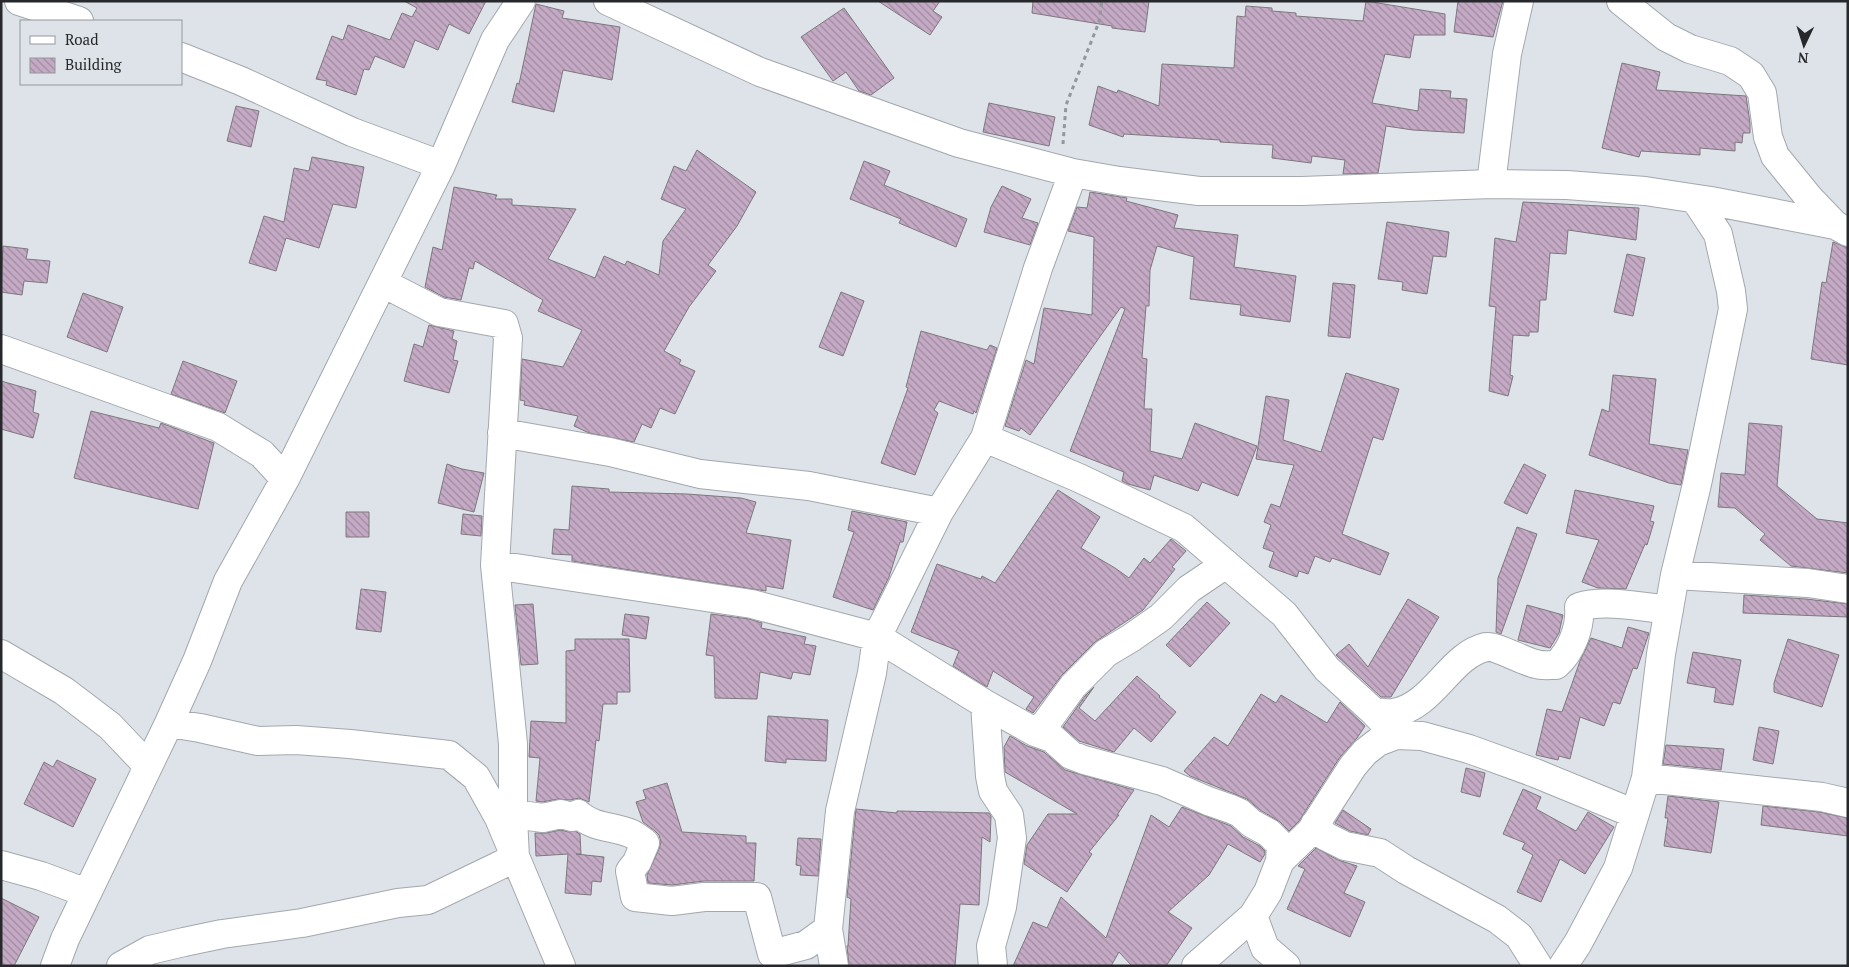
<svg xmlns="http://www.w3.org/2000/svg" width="1849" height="967" viewBox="0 0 1849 967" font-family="'PT Serif',serif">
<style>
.building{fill:url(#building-back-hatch);stroke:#7d787d}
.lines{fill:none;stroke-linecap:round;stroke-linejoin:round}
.minor-casing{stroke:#a3a8ae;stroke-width:30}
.path{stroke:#93979c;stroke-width:3;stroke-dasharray:4 4;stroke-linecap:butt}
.minor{stroke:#fff;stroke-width:28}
</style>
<defs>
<pattern id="building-back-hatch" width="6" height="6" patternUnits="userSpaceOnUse" patternTransform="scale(1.25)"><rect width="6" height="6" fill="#c5aac5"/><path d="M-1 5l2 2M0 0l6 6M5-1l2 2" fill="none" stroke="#a08aa0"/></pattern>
</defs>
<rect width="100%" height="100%" fill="#dde3e9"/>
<!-- building -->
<path class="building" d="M404 1H486L469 34 449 24 438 50 415 40 404 68 375 56 369 70 364 69 356 95 326 85 327 81 316 79 332 36 343 40 348 25 390 40 402 13 412 17 417 8Z
M878 1H940L933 11 942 17 930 35Z
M1033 1H1149L1145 32 1112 28V26L1032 13Z
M1366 1 1445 14V35H1414L1410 58 1385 54 1372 103 1418 111 1420 89 1451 91 1450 98 1467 99 1464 133 1413 130 1386 126 1378 173 1343 174 1345 160 1312 156 1311 163 1272 158 1273 145 1220 142V140L1124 134 1123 137 1089 125 1098 86 1117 93 1118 90 1159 106 1162 64 1234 68 1237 16 1245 17 1246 6 1272 8V11L1296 13V16L1363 21Z
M1458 1H1503L1493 37 1454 32Z
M536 4 564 11 562 18 620 27 612 80 563 70 554 112 512 102 517 83 519 84Z
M844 8 894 78 871 95 859 91 846 72 833 81 801 37Z
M1622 63 1660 72 1656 90 1746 96 1750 123V133H1743L1742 143 1735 142V151L1700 148V155L1641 151 1639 157 1602 148Z
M989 103 1055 117 1049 146 983 132Z
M236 106 259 111 251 147 227 141Z
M697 150 756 192 737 226 708 265 716 271 689 307 664 351 681 360 679 364 695 371 675 414 660 408 651 428 642 424 634 442 589 433 574 426 578 416 524 405 525 401 520 400 522 359 563 367 582 330 538 311 543 300 475 261 473 269 469 268 461 300 444 297 425 287 433 247 442 250 454 187 497 195 495 199H512V205L576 209 548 259 595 278 604 256 625 265 627 261 659 275 663 241 686 209 661 199 674 166 686 171Z
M312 157 364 167 356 208 333 204 319 248 286 238 276 271 249 263 264 216 284 222 294 168 309 171Z
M864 161 890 171 884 185 967 219 956 247 899 223 901 219 850 199Z
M1002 186 1031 199 1022 218 1038 223 1030 245 984 232 991 207Z
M1090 192 1127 198 1126 201 1178 215 1174 228 1238 235 1234 267 1296 276 1290 322 1240 315 1241 305 1190 299 1194 257 1157 246 1150 270 1149 306H1146L1142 358 1147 359 1144 409H1152L1150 451 1182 459 1195 423 1257 446 1238 496 1202 482 1198 491 1154 475 1150 490 1128 484 1122 481 1124 472 1070 451 1125 309 1121 307 1030 435 1021 428 1019 431 1005 426 1026 360 1034 364 1044 308 1092 315 1094 237 1068 231 1077 207 1087 208Z
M1523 202 1639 208 1636 240 1568 230 1566 254 1550 253 1546 300H1540L1538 332H1529V336L1513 335 1510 375 1513 376 1508 396 1489 391 1496 307 1489 306 1495 238 1516 242Z
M1387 222 1449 232 1446 257 1433 256 1427 294 1402 290 1403 282 1378 279Z
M1833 242 1848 248V365L1811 359 1822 282 1826 283Z
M3 246 28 249 26 259 50 261 47 283 24 281 22 295 1 292Z
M1627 254 1645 258 1633 316 1614 312Z
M1333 283 1355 285 1350 338 1328 336Z
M841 292 864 301 843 356 819 347Z
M83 293 123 307 107 352 67 337Z
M429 325 454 331 452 339 457 341 453 360 458 361 449 393 404 381 414 344 423 347Z
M921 331 987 350 990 345 997 348 976 413 974 411 973 414 939 401 934 410 938 413 915 475 881 463 908 388 906 387Z
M183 361 237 381 225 413 171 394Z
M1346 373 1399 389 1383 440 1373 437 1342 534 1389 553 1380 575 1332 558 1330 562 1315 556 1308 574 1299 571 1297 577 1269 567 1274 552 1263 548 1271 525 1264 522 1271 504 1280 507 1294 465 1256 459 1266 396 1289 400 1283 440 1321 452Z
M1613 375 1656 379 1649 444 1688 450 1681 485 1669 483 1589 455 1602 409 1609 412Z
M1 381 36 391 33 412 39 414 33 438 1 429Z
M91 411 159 428 161 423 214 443 198 509 74 478Z
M1749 423 1782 426 1777 486 1817 519 1848 523V573L1791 566 1760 540 1765 534 1735 508 1718 507 1721 473 1745 475Z
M447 464 462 469 484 473 474 512 438 503Z
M1524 464 1546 475 1527 514 1504 503Z
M572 486 609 489V492L687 494 741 498 756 502 746 533 791 540 783 589 766 586V591L572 561V555L552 554 554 529 569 530Z
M1058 490 1100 517 1081 548 1115 568 1129 578 1144 558 1150 563 1171 539 1186 551 1172 567 1175 569 1143 610 1095 642 1062 675 1033 713 1026 709 1034 697 993 671 987 687 953 666 959 651 911 632 937 564 981 579 982 576 995 583Z
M1575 490 1654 506 1650 521 1654 522 1647 545 1645 544 1626 589 1598 588 1582 582 1599 540 1566 533Z
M852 511 907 522 903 542H900L889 577 873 610 833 597 854 532 848 530Z
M346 512H369V537H346Z
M463 514 482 516 481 536 461 534Z
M1517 527 1537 534 1501 634 1496 632 1498 578Z
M361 589 386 592 381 632 356 629Z
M1744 595 1806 599 1848 604V617L1743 613Z
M1408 599 1439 617 1391 697H1381L1336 655 1349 644 1368 667Z
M1207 602 1230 623 1190 667 1166 645Z
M533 604 538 664 521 665 515 605Z
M1527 605 1563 615 1559 633 1550 648 1518 640Z
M625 614 649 617 646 639 622 635Z
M711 614 749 619 762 623 761 628 806 637 804 644 816 646 810 675 793 672 791 679 760 672 757 699 715 698 714 656 706 655Z
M1628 627 1649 633 1637 669 1633 668 1620 704 1613 702 1604 726 1580 717 1570 759 1559 756 1558 760 1536 755 1547 709 1562 712 1580 661 1591 638 1622 648Z
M575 639H629L630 692H617V704H603L599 741 596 740 589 802 579 798 570 800 558 799 542 802 536 801 540 758 529 757 531 721 566 723V651L575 650Z
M1788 639 1839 655 1822 707 1774 692V683Z
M1693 652 1741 660 1733 705 1714 702 1716 688 1687 683Z
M1137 676 1160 696 1159 697 1176 712 1151 742 1134 728 1114 752 1079 741 1063 727 1085 696 1094 687 1079 708 1095 721Z
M1261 694 1276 703 1281 695 1327 723 1340 702 1365 726 1357 738 1340 757 1299 821 1289 831 1280 822 1260 810 1247 799 1190 776 1184 771 1214 737 1228 746Z
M768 716 828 720 826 761 786 759V763L765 761Z
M1759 727 1779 731 1773 764 1753 760Z
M1010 736 1027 746 1044 752 1065 770 1134 790 1117 815H1119L1089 852 1092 854 1067 892 1024 864 1027 845 1048 814H1077L1005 772 1004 747Z
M1666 745 1724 749 1721 770 1663 764Z
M57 760 96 779 73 827 24 804 44 762 53 767Z
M1466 768 1485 773 1480 797 1461 792Z
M667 783 682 832 746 836V843H756L754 881H704L672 885 648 883 647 875 659 849 661 842 659 835 655 831 643 822 636 802 646 799 643 790Z
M1523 789 1541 797 1536 809 1576 831 1588 812 1614 827 1585 874 1560 859 1541 902 1517 892 1533 855 1522 849 1525 843 1503 834Z
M1668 796 1719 802 1711 853 1664 846 1668 818H1665Z
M1763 806 1819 812 1848 818V836L1761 825Z
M1182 807 1231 826 1243 837 1260 846 1265 851V854L1260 862 1228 844 1209 875 1168 912 1192 928 1166 966H1132L1119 952 1111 966H1013L1033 922 1047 928 1061 897 1106 938 1151 815 1169 827Z
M856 809 897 813V811L989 813 991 816 990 842 982 837 979 905 960 904 955 966H849L847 946H848L851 899 847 897Z
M1343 810 1371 829 1368 835 1350 831 1335 823Z
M561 830 568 832 575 831 580 834 581 854H576L604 857 601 882 592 881 591 895 565 893 568 854 536 856 535 833H546Z
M798 838 821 839 818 876 800 875 801 866 796 865Z
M1316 848 1338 860 1357 866 1344 893 1365 902 1350 937 1287 909 1305 869 1298 866Z
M1 898 39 917 14 966H1Z"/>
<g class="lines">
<!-- minor casing -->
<g class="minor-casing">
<path id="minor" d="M19 1 79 21
M608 1 760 72 959 143 1073 173 1119 181 1199 191H1302L1491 184 1567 185 1645 191 1711 201 1835 225 1848 232
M1621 1 1666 37 1690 49 1730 61 1751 75 1762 93 1768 137 1775 156 1810 199 1835 225
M181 57 241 81 352 132 441 165
M1491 184 1507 54 1519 1
M1 349 218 427 262 454 285 479
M502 433 610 452 700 474 809 486 939 512
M985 438 1079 478 1184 528 1284 614 1327 669 1374 712 1396 735
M495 565 752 604 877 637 985 704 1035 732 1052 738 1071 755 1084 760 1162 781 1208 801 1231 809 1240 813 1251 823 1269 833 1281 845 1280 861
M1675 575 1808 583 1848 589
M1 654 64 691 110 726 148 766
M985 704 990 776 993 791 1009 815 1012 838 1002 907 991 946 993 966
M1374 712C1380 712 1387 714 1393 713 1433 707 1450 655 1486 647 1495 645 1525 662 1536 664 1542 666 1549 665 1556 665 1571 652 1581 627 1579 607 1604 599 1643 607 1669 610
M169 723 200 728 258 741 296 740 350 744 449 755 476 777 499 818 561 966
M1035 732 1046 723 1073 686 1106 653 1131 638 1161 617 1189 589 1226 564
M1646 778 1822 797 1848 803
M513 817 528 816 543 818 561 814 572 817 578 814C595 829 615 826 632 834 636 836 641 840 645 843L637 862 630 871 635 897 672 901 704 897H757L772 954 806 945 828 929
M1315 824 1325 836 1345 846 1380 853 1406 870 1497 919 1519 936 1538 966
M1 865 41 876 87 893
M1253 916 1265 948 1286 966
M55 966 65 939 169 723 197 661 228 581 285 479 441 165 495 40 521 1
M121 966 150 950 184 942 222 934 302 923 398 903 428 900 515 858 513 817V744L495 565 508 338 504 324 439 312 383 283
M834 966 828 929 840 811 872 673 877 637 939 512 985 438 1038 268 1073 173
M1196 966 1253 916 1268 892 1280 861 1311 831 1353 766 1365 752 1378 742 1396 735 1422 736 1469 749 1535 773 1635 814
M1563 966 1578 943 1618 868 1646 778 1661 654 1675 575 1697 484 1733 309 1731 291 1718 234 1695 199"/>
</g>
<!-- path -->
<path class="path" d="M1063 144 1066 105 1099 22 1102 1"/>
<!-- minor -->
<use href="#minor" class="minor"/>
</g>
<!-- border -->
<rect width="1849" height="967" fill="none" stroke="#26282b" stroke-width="5"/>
<!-- legend -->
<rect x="20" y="20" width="162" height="65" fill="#dde3e9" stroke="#94989d"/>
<rect x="30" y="36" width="25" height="8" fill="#ffffff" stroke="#94989d"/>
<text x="65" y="45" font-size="15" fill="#26282b">Road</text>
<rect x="30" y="58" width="25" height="15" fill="url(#building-back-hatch)" stroke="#94989d"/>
<text x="65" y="70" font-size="15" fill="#26282b">Building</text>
<!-- north arrow -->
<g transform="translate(1804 45) rotate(184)" stroke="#dde3e9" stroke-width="4" paint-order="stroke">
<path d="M0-4L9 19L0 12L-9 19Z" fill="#26282b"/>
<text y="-8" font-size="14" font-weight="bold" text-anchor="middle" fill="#26282b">N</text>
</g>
</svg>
